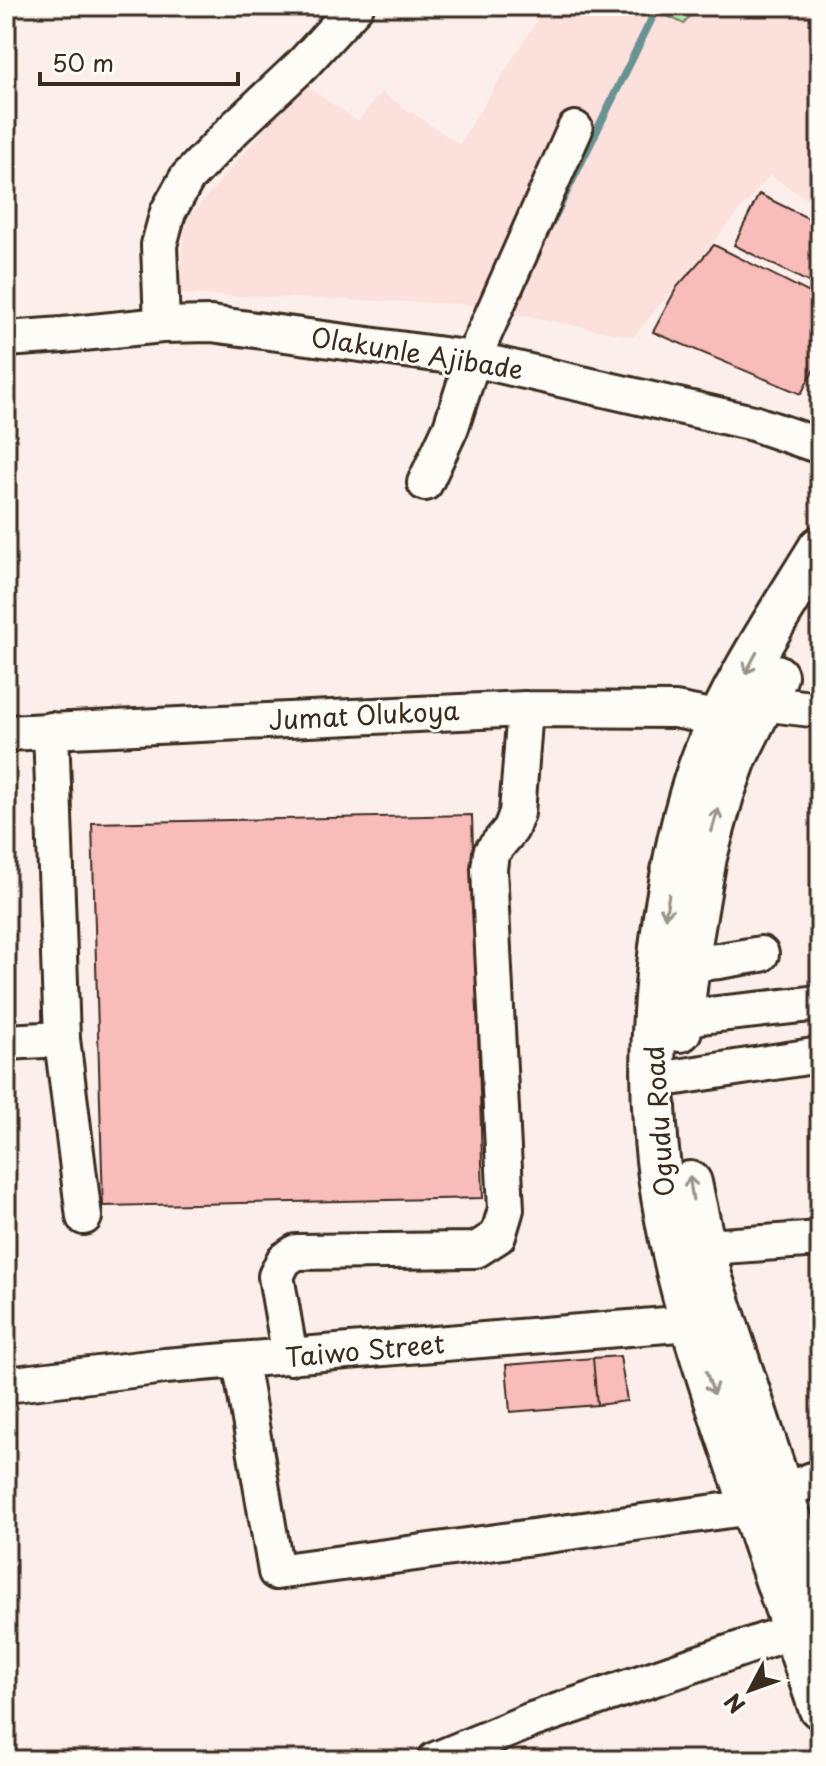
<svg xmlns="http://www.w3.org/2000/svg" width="826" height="1766" viewBox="0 0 826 1766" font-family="'Playpen Sans',sans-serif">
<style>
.built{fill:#fbe0dc}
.green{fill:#b1eaae;stroke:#768a66;stroke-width:2}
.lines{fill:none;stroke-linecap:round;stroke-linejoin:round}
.stream{stroke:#699393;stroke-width:8}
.building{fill:#f8bcba;stroke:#3b2a1e;stroke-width:2}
.minor-casing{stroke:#3b2a1e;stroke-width:40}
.major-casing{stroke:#3b2a1e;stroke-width:48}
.minor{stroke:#fdfcf7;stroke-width:34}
.major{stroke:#fdfcf7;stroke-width:42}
.oneway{stroke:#9c938a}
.labels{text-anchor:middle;stroke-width:6;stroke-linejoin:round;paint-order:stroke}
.street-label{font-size:26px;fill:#3b2a1e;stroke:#fdfcf7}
</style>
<rect width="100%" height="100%" fill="#fcefeb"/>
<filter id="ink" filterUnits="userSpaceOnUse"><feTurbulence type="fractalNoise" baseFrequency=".0125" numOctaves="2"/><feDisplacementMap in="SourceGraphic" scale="16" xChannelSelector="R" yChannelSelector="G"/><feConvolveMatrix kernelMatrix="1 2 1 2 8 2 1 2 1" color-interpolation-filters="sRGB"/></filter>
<g filter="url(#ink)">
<!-- built -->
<path class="built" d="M546 6H647L684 24 697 6H820V208L770 175 633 337 464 304 179 294 185 222 303 84 358 121 381 92 459 144Z"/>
<!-- green -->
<path class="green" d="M647 6H697L684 24Z"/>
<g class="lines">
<!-- stream -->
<path class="stream" d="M549 228 658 6"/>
</g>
<!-- building -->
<path class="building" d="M759 194 820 224V288L734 245Z
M714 245 820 298V358L801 394 653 332 677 287Z
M472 815 483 1198 103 1206 92 823Z
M620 1356 627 1401 597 1405 593 1358Z
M593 1358 597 1405 510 1412 506 1365Z"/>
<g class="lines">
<!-- minor casing -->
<g class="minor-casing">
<path id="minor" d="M162 325 159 245 168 212 187 178 235 128 302 65 356 6
M6 339 63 335 162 325 211 324 473 359 753 423 820 446
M425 483 451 427 473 359 575 129
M761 703 820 710
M51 730 62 1039 84 1217
M6 733 525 709 675 710 721 719
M689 964 719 961 761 954
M681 1018 820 1003
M6 1042 62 1039
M677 1077 820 1055
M681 1249 820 1239
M290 1357 276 1276 284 1260 296 1252 476 1250 498 1236 506 1209 489 869 491 853 511 829 517 813 525 709
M240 1361 276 1572 752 1507
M6 1385 165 1366 715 1321
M781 1492 820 1477
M435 1760 532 1720 816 1623"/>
</g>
<!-- major casing -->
<g class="major-casing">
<path id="major" d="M820 548C779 615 733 683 704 756 684 808 674 862 665 917 655 986 650 1055 655 1125 662 1240 698 1349 735 1457 763 1541 792 1624 820 1707
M680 1030 691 939 705 857 722 795 736 756 776 676
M690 1183 710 1276 820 1610"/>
</g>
<!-- minor -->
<use href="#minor" class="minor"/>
<!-- major -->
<use href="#major" class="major"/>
</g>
<!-- one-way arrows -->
<defs><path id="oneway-shaft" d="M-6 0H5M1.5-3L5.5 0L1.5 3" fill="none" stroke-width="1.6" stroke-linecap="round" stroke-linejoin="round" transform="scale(2)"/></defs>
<g class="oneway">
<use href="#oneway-shaft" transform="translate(751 663) rotate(118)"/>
<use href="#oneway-shaft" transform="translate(715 820) rotate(-74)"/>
<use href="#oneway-shaft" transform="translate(667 906) rotate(99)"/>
<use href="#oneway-shaft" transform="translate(691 1188) rotate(-99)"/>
<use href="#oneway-shaft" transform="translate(710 1383) rotate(71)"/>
</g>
</g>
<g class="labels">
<!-- street labels -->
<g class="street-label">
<text transform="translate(417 354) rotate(9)" y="9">Olakunle Ajibade</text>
<text transform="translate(364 716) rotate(-3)" y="9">Jumat Olukoya</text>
<text transform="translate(660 1121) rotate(-94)" y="9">Ogudu Road</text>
<text transform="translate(365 1351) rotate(-5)" y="9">Taiwo Street</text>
</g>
</g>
<!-- margin -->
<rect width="826" height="1766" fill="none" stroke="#fdfcf7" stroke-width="32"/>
<rect x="16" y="16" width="794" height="1734" fill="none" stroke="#3b2a1e" stroke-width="3" filter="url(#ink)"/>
<!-- north arrow -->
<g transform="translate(750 1690) rotate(229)" stroke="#fdfcf7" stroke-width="6" paint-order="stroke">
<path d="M0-6L14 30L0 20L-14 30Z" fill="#3b2a1e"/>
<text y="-12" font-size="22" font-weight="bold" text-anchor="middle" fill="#3b2a1e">N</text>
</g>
<!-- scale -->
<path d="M40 72v12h198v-12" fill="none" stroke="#3b2a1e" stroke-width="4"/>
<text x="52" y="72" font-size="24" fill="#3b2a1e" stroke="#fdfcf7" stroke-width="6" paint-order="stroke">50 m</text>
</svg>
